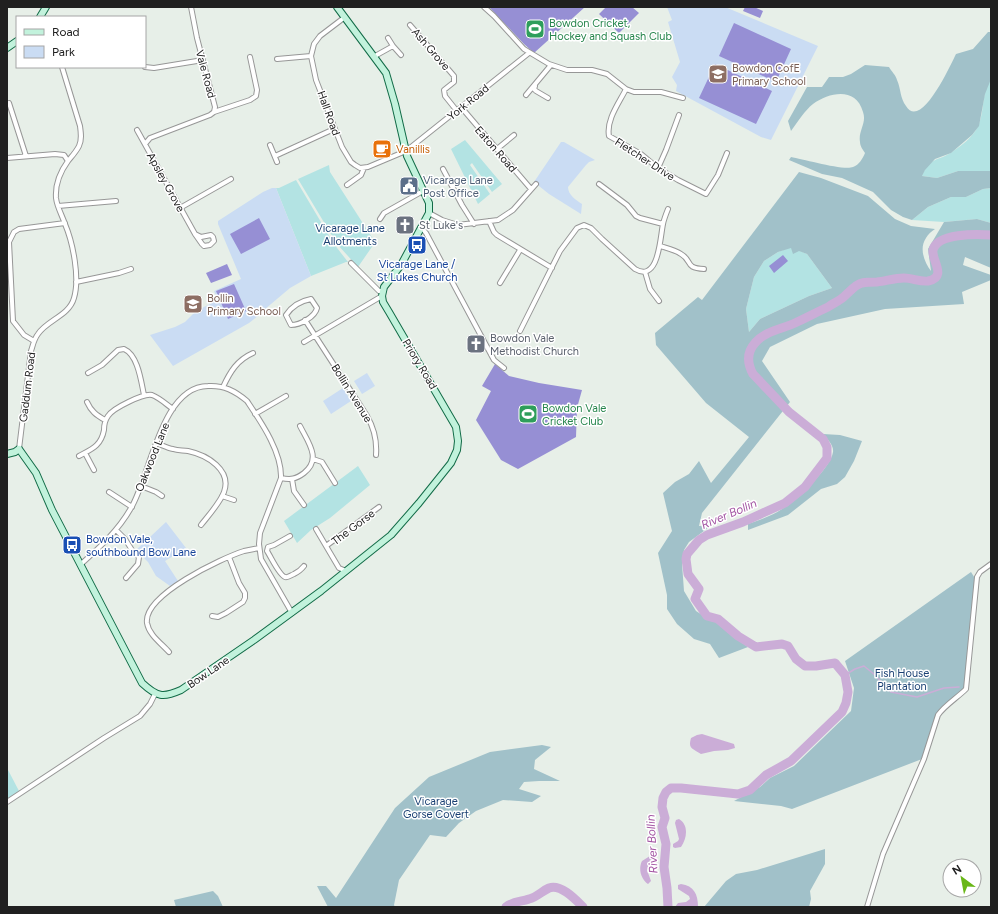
<svg xmlns="http://www.w3.org/2000/svg" width="998" height="914" viewBox="0 0 998 914" font-family="Figtree,sans-serif">
<style>
.grass{fill:#b3e3e3}
.forest{fill:#a1c1c9;fill-rule:evenodd}
.park{fill:#cadcf3}
.pitch{fill:#968fd4}
.water{fill:#cbadd7}
.lines{fill:none;stroke-linecap:round;stroke-linejoin:round}
.stream{stroke:#cbadd7;stroke-width:1.5}
.river{stroke:#cbadd7;stroke-width:9}
.street-casing{stroke:#979797;stroke-width:6}
.secondary-casing{stroke:#126b47;stroke-width:8}
.street{stroke:#fff;stroke-width:4}
.secondary{stroke:#c2f2dc;stroke-width:6}
.labels{text-anchor:middle;stroke-width:3;stroke-linejoin:round;paint-order:stroke}
.leisure-label{font-size:11px;fill:#27864d;stroke:#fff;text-anchor:start}
.street-label{font-size:11px;fill:#202020;stroke:#fff}
.education-label{font-size:11px;fill:#785e54;stroke:#fff;text-anchor:start}
.food-label{font-size:11px;fill:#c56008;stroke:#fff;text-anchor:start}
.service-label{font-size:11px;fill:#4e5e75;stroke:#fff;text-anchor:start}
.worship-label{font-size:11px;fill:#5b616d;stroke:#fff;text-anchor:start}
.park-label{font-size:11px;fill:#193f72;stroke:#fff}
.transit-label{font-size:11px;fill:#164399;stroke:#fff}
.water-label{font-size:12px;font-style:italic;fill:#a457a4;stroke:#fff}
</style>
<rect width="100%" height="100%" fill="#e7efe8"/>
<!-- grass -->
<path class="grass" d="M991 79V171H958L937 178 922 176C929 157 939 161 952 152 959 147 968 141 973 134 987 118 979 96 991 79Z
M465 140 502 184 492 192 472 163 470 165 490 194 478 204 451 149Z
M329 165 330 172 373 239 376 241 358 267 337 244 298 179Z
M296 180 334 244 348 262H346L311 276 276 188H279Z
M991 188V223L977 219 944 222 912 220 928 207 951 197H966L983 189Z
M791 247 807 254 832 288 809 296 760 319 749 332 746 309 754 277 764 261 778 252Z
M358 466 370 485 330 518 311 530 297 543 284 521Z
M7 768 19 791 7 799Z"/>
<!-- forest -->
<path class="forest" d="M988 32H991V79L985 94 979 126 972 135 951 153 935 159 925 170 922 176 937 178 958 171H991V188L983 189 966 197H951L928 207 912 220 903 217 891 210 873 192 842 178 822 174 789 160 791 157C803 159 844 171 853 167 859 165 863 158 865 153 863 150 860 146 860 142 858 131 867 123 863 112 856 87 830 92 813 104 805 110 797 123 791 131L788 121 807 87H822L829 77H843L851 74 865 65 889 67C891 71 896 75 897 80 901 89 900 98 906 106 921 131 951 64 956 54L973 49Z
M799 172 821 178 868 196 895 219 911 226 935 229C932 231 928 234 926 238 919 248 924 262 931 271L928 249 944 222 977 219 991 223V268L965 257 963 265 991 275V280L962 292 964 304 885 309 817 324 770 347 762 361 790 402 702 513 699 526 712 525 689 542 684 550 682 564 684 591 696 611 707 618 717 621 726 631 748 647 719 658 710 644 694 639 677 624 667 609V595L658 553 672 531 663 493 675 482 689 474 699 461 711 483 749 437 706 403 656 345 655 333 698 297 702 300ZM791 248 793 254 799 251 807 254 832 288 809 296 760 319 749 332 746 309 754 277 764 261 778 252Z
M823 434 840 435 862 441 854 461 845 477 837 484 821 489 788 515 748 530V524C759 520 772 516 782 509 795 501 831 468 833 452 834 445 827 439 823 434Z
M971 572 976 580 964 688 953 700 940 709 936 716 922 759 792 809 781 806 734 801 760 787 770 778 794 766 851 711 854 688 845 661Z
M542 745 551 747 535 760 534 769 560 781H539L524 782 519 789 541 796 532 802 503 800 476 811 459 823 446 837 430 835 399 880 394 905 395 907H328L317 886H326L336 898 395 808 429 777 490 752Z
M825 849V864L810 891 811 899 809 907H704L726 881 736 874 757 870Z
M213 891 218 896 223 907H176L174 900Z"/>
<!-- park -->
<path class="park" d="M667 7H725L818 46 771 140 761 137 676 91 677 85 672 77 680 62 668 22 672 20Z
M561 142H564L595 160 589 162 586 165 568 187C568 195 576 200 582 204L581 214 549 194 534 182Z
M272 188H276L311 276 290 288 258 315 257 313 258 316 249 323 173 366 150 335 175 327 185 322 193 314 200 309 218 300 214 291 241 279 218 224V221L263 192Z
M367 373 375 386 362 394 354 381Z
M343 388 351 401 331 414 323 401Z
M166 522 186 548 165 561 178 581 170 586 156 576 148 562 136 550Z"/>
<!-- pitch -->
<path class="pitch" d="M489 7H585L534 53 524 44Z
M606 7H632L639 13 619 33 599 14Z
M745 7H754L763 11 760 18 743 11Z
M734 23 791 49 776 82 719 56Z
M715 64 772 91 756 124 699 98Z
M259 218 270 239 241 254 230 234Z
M783 255 788 261 774 273 769 266Z
M227 264 232 275 211 283 206 273Z
M234 284 246 311 228 319 216 291Z
M495 364 509 376 539 383 582 390 577 408 576 437 518 469 501 460 476 420 491 391 482 386Z"/>
<!-- water -->
<path class="water" d="M702 734 734 744 735 748 728 750 714 751 701 754C692 748 688 749 691 738L697 735Z
M679 819C689 825 687 838 681 847L675 848 673 847V844L678 841 679 839 675 823 676 820Z
M650 856H653L654 861 647 870 651 881 648 884C641 879 638 869 642 861Z
M681 884C694 886 698 894 698 907H675L678 903 686 902 690 899 689 896 678 889V885Z"/>
<g class="lines">
<!-- stream -->
<path class="stream" d="M845 675 855 669 864 666 875 675 891 692 917 697 944 688 959 687"/>
<!-- river -->
<path class="river" d="M506 907C513 901 521 902 529 899 537 897 542 891 549 888 561 884 575 899 583 907
M668 907 667 888 664 867 666 844 662 827 665 818 662 807 663 798 666 792 671 788H681L738 794 750 790 766 775 791 761 842 712 846 703 848 692 845 675 835 663 816 666H805L796 659 788 646 782 644 756 647 738 636 718 619 707 616 695 599 699 589 688 574 686 559 687 554 699 540 707 535 743 522 785 503 805 487 827 458V447L823 439 789 412 753 374C747 363 747 352 755 343 765 331 782 329 795 323 806 318 817 312 828 307 832 304 837 302 841 299 847 295 855 284 862 283 867 282 872 282 877 282 886 281 895 278 904 278 912 278 920 282 928 281 948 277 931 260 933 250 937 233 977 234 991 235"/>
<!-- street casing -->
<g class="street-casing">
<path id="street" d="M484 7 494 16 524 49 549 64 567 70H592L607 74 626 89 634 92H661L683 98
M345 17 320 36 314 44 311 56 316 80 342 147 351 162 355 165 360 168 368 167 406 151 529 53
M410 25 454 76V82L444 90 445 96 457 111
M393 46 401 55
M375 56 393 46 388 38
M277 59 311 56
M145 67 154 68 203 60
M535 86 534 89 536 91 548 98
M626 89C619 103 606 120 609 136L641 154 658 168 678 180 706 194 718 175 727 153
M526 95 551 65
M9 103 26 156
M461 107 531 189
M214 112 250 100 256 96 257 90 250 57
M137 130 195 234 202 244 204 246 210 245 214 241 213 237 211 235 201 237 195 234
M145 144 150 138 210 115 214 112 215 107 197 38 191 7
M270 145 277 162
M497 149 514 135
M275 156 334 129
M7 158 55 154 64 155 68 161
M658 168 666 150 679 115
M443 169 462 205 474 224
M599 184 627 205 636 216 640 218 663 224
M347 185 361 175 364 168
M58 206 116 201
M180 208 231 179
M429 213 442 220 458 225 498 220 513 210 536 184
M380 219 384 213 423 191
M489 221 494 232 497 235 552 268
M421 227 426 233 494 360 504 368
M660 246C666 248 675 250 681 254 693 261 684 268 704 269
M351 263 379 291H382
M645 272 650 289 659 301
M76 282 119 273 131 269
M500 283 520 250
M311 299 317 308C315 317 300 325 291 325L286 315C292 306 300 301 311 299Z
M305 320 367 416C374 428 377 442 376 455
M520 331 560 251 577 228 584 225 591 228 602 239 635 269C659 283 660 238 663 224 664 219 666 214 668 209
M34 341 24 335 13 321 9 242 14 232 19 229 65 223
M304 342 382 296
M88 373 102 365 118 350 124 349C138 355 141 381 144 395
M223 387C230 372 237 360 253 353
M87 402C91 411 96 415 105 420
M255 414 286 396
M156 443C162 445 167 448 173 449 178 451 183 450 188 451 207 455 232 470 224 492 220 503 208 516 201 525
M19 449 31 351C33 345 34 339 38 334 47 320 69 316 74 298 80 278 73 243 65 224 62 215 57 207 56 198 55 184 60 172 68 161 72 156 76 152 79 146 82 140 81 133 80 126L62 67
M85 453 94 470
M79 456C92 449 101 446 104 430 104 425 105 420 108 416 113 408 144 393 152 395 160 398 167 405 173 409
M313 459 322 462 335 483
M281 478C291 480 296 479 304 473 322 459 308 442 300 426
M292 479 294 491 304 505
M141 486 156 492 162 496
M109 492 132 507
M222 496 234 500
M316 529 326 546
M116 530 125 539 132 550 139 557 138 564 126 578
M290 536 274 545 268 547 267 551C271 557 279 575 285 577 288 578 291 575 294 574 298 572 301 570 304 566
M80 565C99 548 118 531 131 508 150 477 161 386 208 386 224 385 235 391 247 401 261 422 282 452 281 478L260 533 259 544 261 559 292 613
M346 571 339 568 326 546 379 507
M212 616 218 617 226 613 243 602 245 598V593L239 583 229 557
M169 652C161 643 149 635 147 623 143 595 222 558 244 551 249 550 254 549 259 548
M7 802 104 738 140 716 150 704 155 694
M867 907 883 854 924 759 938 715C945 705 957 698 966 689L977 577 980 572 991 564"/>
</g>
<!-- secondary casing -->
<g class="secondary-casing">
<path id="secondary" d="M40 17 46 7
M7 48 17 41
M7 454 15 452 19 449 36 473 52 510 142 683C157 697 163 698 181 690L254 640 321 591 391 535 419 503 451 463 457 450 458 441 456 427 389 312 383 302 382 296 384 287 401 265 429 213V203L407 156 395 104 386 73 337 7"/>
</g>
<!-- street -->
<use href="#street" class="street"/>
<!-- secondary -->
<use href="#secondary" class="secondary"/>
</g>
<!-- icons -->
<defs>
<g id="stadium-square" transform="scale(1)"><rect x="-9" y="-9" width="18" height="18" rx="4" fill="#2e9e5b" stroke="#fff"/><path d="M0-5a6.5 5 0 1 0 0 10a6.5 5 0 1 0 0-10ZM-3.5-1.8h7v3.6h-7Z" fill="#fff"/></g>
<g id="school-square" transform="scale(1)"><rect x="-9" y="-9" width="18" height="18" rx="4" fill="#8d6e63" stroke="#fff"/><path d="M0-5L7-2L0 1L-7-2ZM-4 1L0 2.5L4 1V4Q0 6-4 4Z" fill="#fff"/></g>
<g id="cafe-square" transform="scale(1)"><rect x="-9" y="-9" width="18" height="18" rx="4" fill="#e8710a" stroke="#fff"/><path d="M-5.5-4.5H6V0H3Q3 3.5 0 3.5H-2.5Q-5.5 3.5-5.5 0ZM3-3.2v2h1.7v-2ZM-6 4.5H4V6H-6Z" fill="#fff"/></g>
<g id="civic-square" transform="scale(1)"><rect x="-9" y="-9" width="18" height="18" rx="4" fill="#5c6f8a" stroke="#fff"/><path d="M-.6-6.5H3V-4.5H.6V-3L4-1V1h2V6H-6V1h2V-1L-.6-3ZM-1.2 2.5V6h2.4V2.5Z" fill="#fff"/></g>
<g id="church-square" transform="scale(1)"><rect x="-9" y="-9" width="18" height="18" rx="4" fill="#6b7280" stroke="#fff"/><path d="M-1.2-6h2.4v3.5h3.3v2.4h-3.3V6h-2.4V-.1h-3.3v-2.4h3.3Z" fill="#fff"/></g>
<g id="bus-square" transform="scale(1)"><rect x="-9" y="-9" width="18" height="18" rx="4" fill="#1a4fb4" stroke="#fff"/><path d="M-5-6H5V4H4V6H2V4H-2V6H-4V4H-5ZM-3.5-4V0h7V-4ZM-3.5 1.2v1.5H-2V1.2ZM2 1.2v1.5H3.5V1.2Z" fill="#fff"/></g>
</defs>
<g fill-rule="evenodd">
<use href="#stadium-square" x="535" y="29"/>
<use href="#school-square" x="718" y="74"/>
<use href="#cafe-square" x="382" y="149"/>
<use href="#civic-square" x="409" y="186"/>
<use href="#church-square" x="405" y="225"/>
<use href="#bus-square" x="417" y="245"/>
<use href="#school-square" x="193" y="304"/>
<use href="#church-square" x="476" y="344"/>
<use href="#stadium-square" x="528" y="414"/>
<use href="#bus-square" x="72" y="545"/>
</g>
<g class="labels">
<!-- leisure labels -->
<g class="leisure-label">
<text x="549" y="27">Bowdon Cricket,<tspan x="549" dy="13">Hockey and Squash Club</tspan></text>
<text x="542" y="412">Bowdon Vale<tspan x="542" dy="13">Cricket Club</tspan></text>
</g>
<!-- street labels -->
<g class="street-label">
<text transform="translate(431 49) rotate(49)" y="4">Ash Grove</text>
<text transform="translate(206 74) rotate(75)" y="4">Vale Road</text>
<text transform="translate(468 102) rotate(-39)" y="4">York Road</text>
<text transform="translate(329 113) rotate(70)" y="4">Hall Road</text>
<text transform="translate(496 149) rotate(49)" y="4">Eaton Road</text>
<text transform="translate(645 159) rotate(33)" y="4">Fletcher Drive</text>
<text transform="translate(166 182) rotate(61)" y="4">Apsley Grove</text>
<text transform="translate(420 364) rotate(59)" y="4">Priory Road</text>
<text transform="translate(27 387) rotate(-83)" y="4">Gaddum Road</text>
<text transform="translate(352 393) rotate(58)" y="4">Bollin Avenue</text>
<text transform="translate(152 457) rotate(-68)" y="4">Oakwood Lane</text>
<text transform="translate(353 527) rotate(-37)" y="4">The Gorse</text>
<text transform="translate(208 672) rotate(-34)" y="4">Bow Lane</text>
</g>
<!-- education labels -->
<g class="education-label">
<text x="732" y="72">Bowdon CofE<tspan x="732" dy="13">Primary School</tspan></text>
<text x="207" y="302">Bollin<tspan x="207" dy="13">Primary School</tspan></text>
</g>
<!-- food labels -->
<g class="food-label">
<text x="396" y="153">Vanillis</text>
</g>
<!-- service labels -->
<g class="service-label">
<text x="423" y="184">Vicarage Lane<tspan x="423" dy="13">Post Office</tspan></text>
</g>
<!-- worship labels -->
<g class="worship-label">
<text x="419" y="229">St Luke's</text>
<text x="490" y="342">Bowdon Vale<tspan x="490" dy="13">Methodist Church</tspan></text>
</g>
<!-- park labels -->
<g class="park-label">
<text x="350" y="232">Vicarage Lane<tspan x="350" dy="13">Allotments</tspan></text>
<text x="902" y="677">Fish House<tspan x="902" dy="13">Plantation</tspan></text>
<text x="436" y="805">Vicarage<tspan x="436" dy="13">Gorse Covert</tspan></text>
</g>
<!-- transit labels -->
<g class="transit-label">
<text x="417" y="268">Vicarage Lane /<tspan x="417" dy="13">St Lukes Church</tspan></text>
<text x="86" y="543" text-anchor="start">Bowdon Vale,<tspan x="86" dy="13">southbound Bow Lane</tspan></text>
</g>
<!-- water labels -->
<g class="water-label">
<text transform="translate(729 514) rotate(-23)" y="4">River Bollin</text>
<text transform="translate(652 844) rotate(-93)" y="4">River Bollin</text>
</g>
</g>
<!-- border -->
<rect width="998" height="914" fill="none" stroke="#202020" stroke-width="16"/>
<!-- legend -->
<rect x="16" y="16" width="130" height="52" fill="#ffffff" stroke="#a6a6a6"/>
<rect x="24" y="29" width="20" height="6" fill="#c2f2dc" stroke="#a6a6a6"/>
<text x="52" y="36" font-size="12" fill="#202020">Road</text>
<rect x="24" y="46" width="20" height="12" fill="#cadcf3" stroke="#a6a6a6"/>
<text x="52" y="56" font-size="12" fill="#202020">Park</text>
<!-- north arrow -->
<g transform="translate(962 878) rotate(328)"><circle r="19" fill="#ffffff" stroke="#a6a6a6"/>
<path d="M0-3L7 15L0 10L-7 15Z" fill="#69b718"/>
<text y="-6" font-size="11" font-weight="bold" text-anchor="middle" fill="#202020">N</text>
</g>
</svg>
